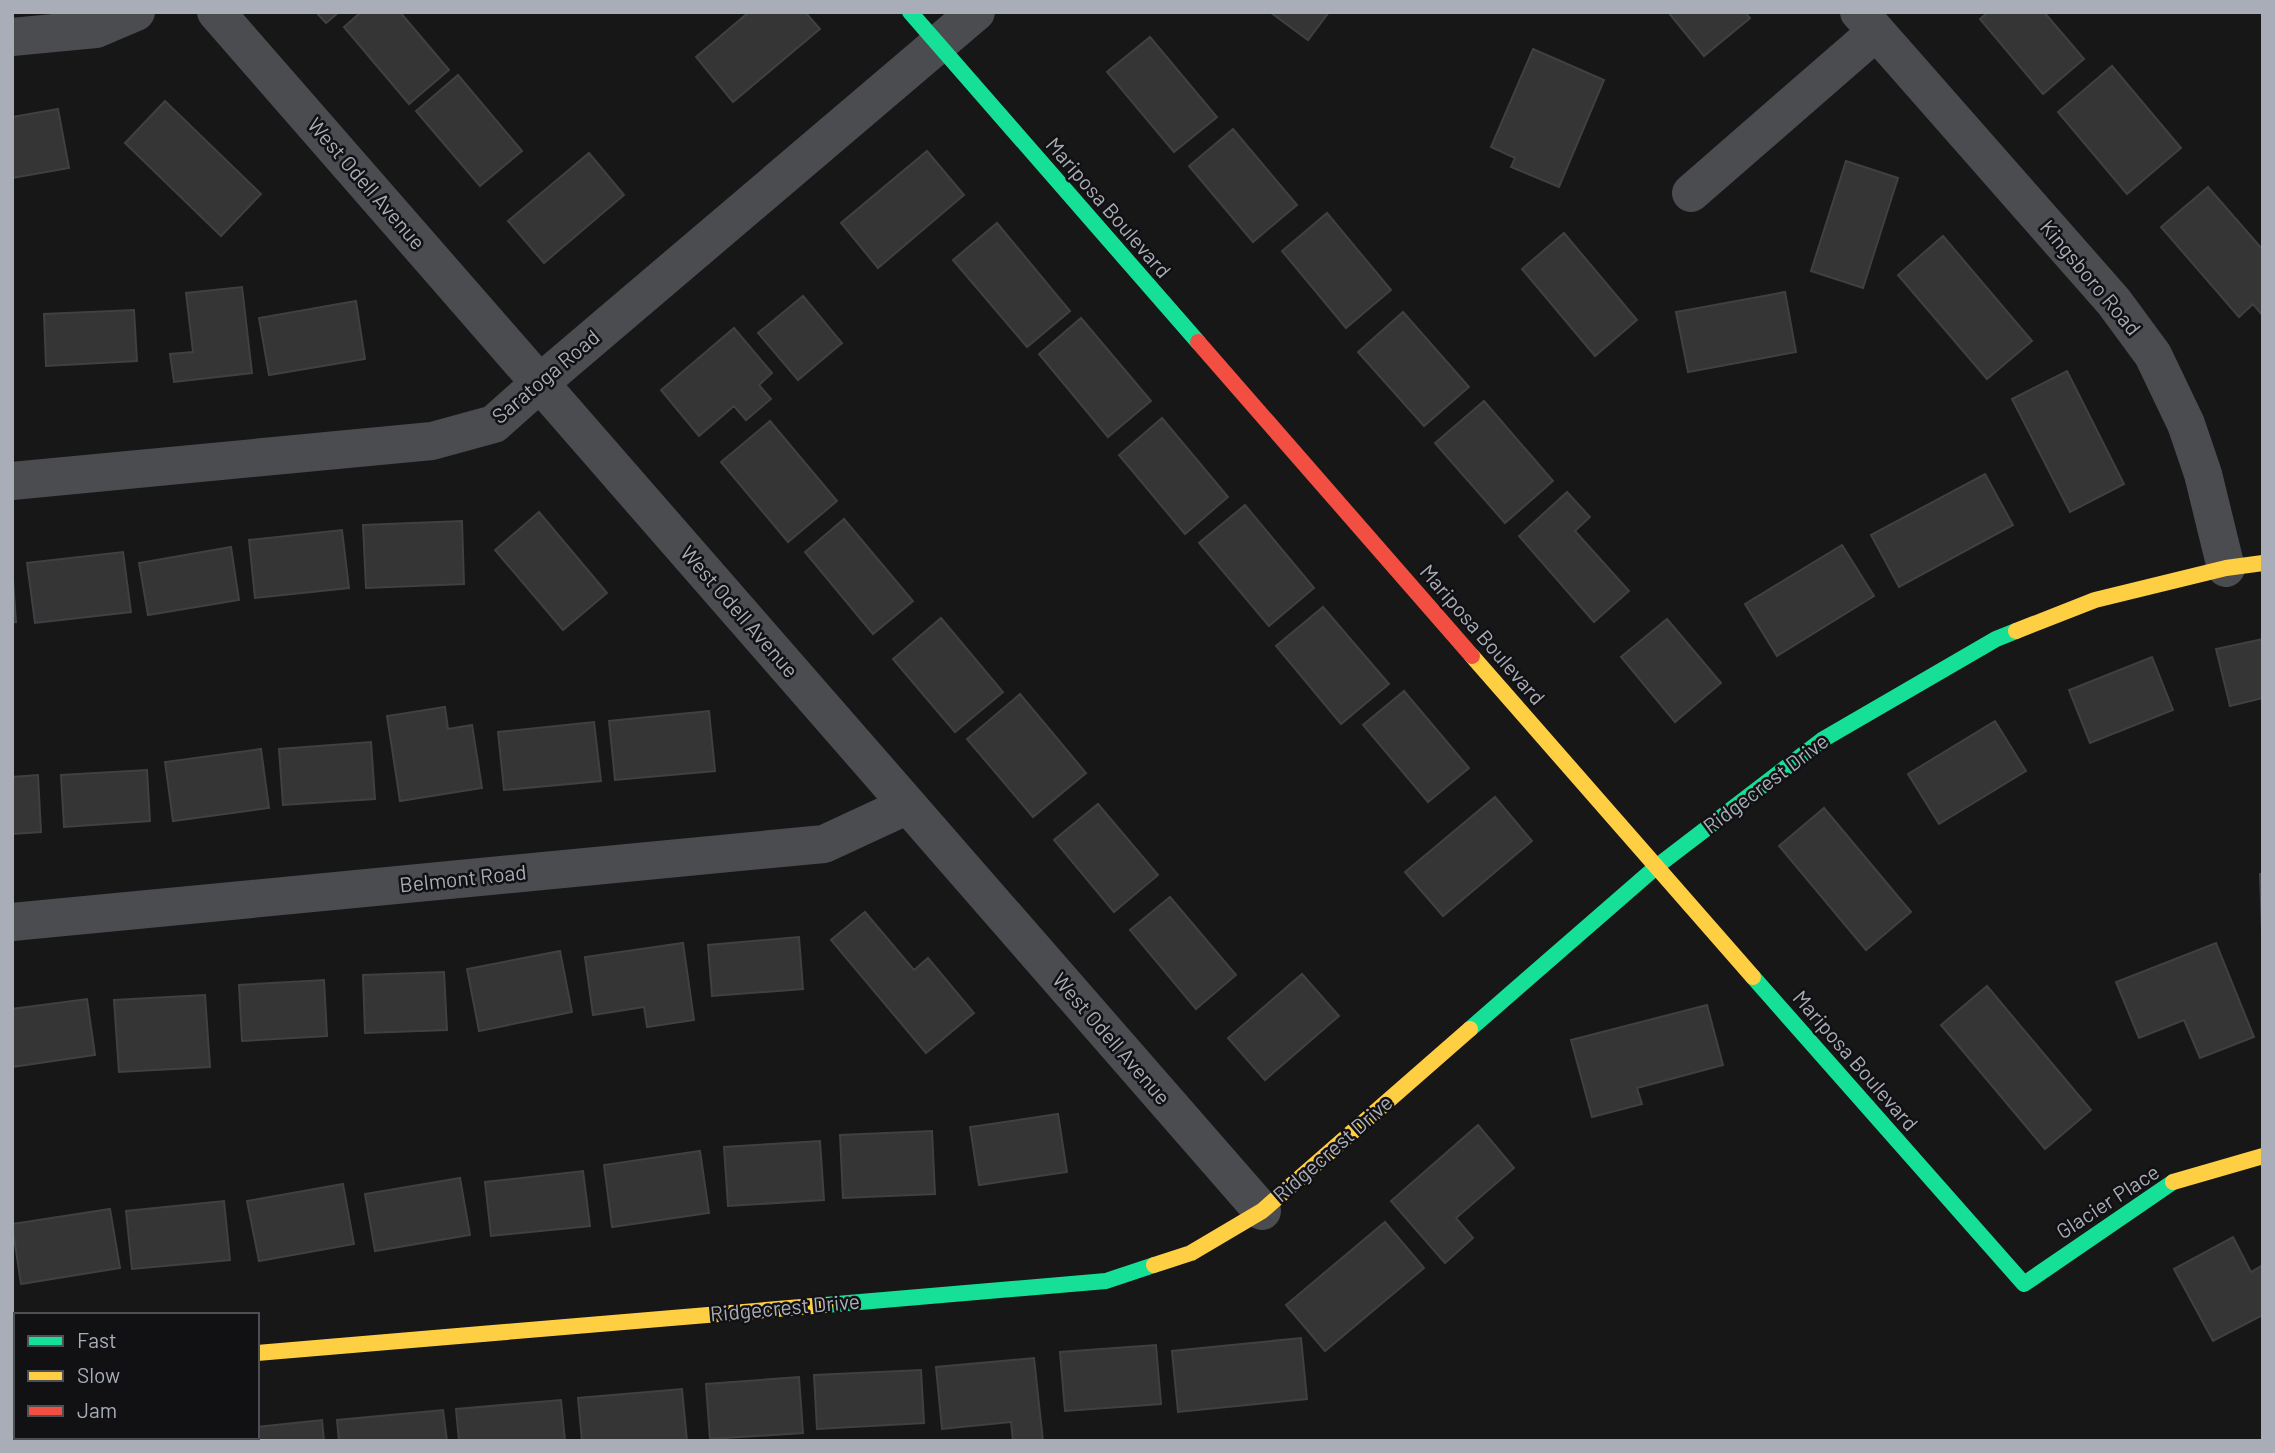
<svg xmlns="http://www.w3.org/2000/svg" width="2275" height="1453" viewBox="0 0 2275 1453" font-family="Barlow,sans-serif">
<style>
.building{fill:#353536;stroke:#3f4043;stroke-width:2}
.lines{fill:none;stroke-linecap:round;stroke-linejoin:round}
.street{stroke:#4b4c50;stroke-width:38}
.fast{stroke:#16e098;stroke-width:16}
.slow{stroke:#ffcf43;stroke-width:16}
.jam{stroke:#f24e42;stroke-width:16}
.labels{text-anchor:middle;stroke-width:5;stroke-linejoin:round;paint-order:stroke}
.street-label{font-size:21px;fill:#a8adb8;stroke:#111113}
</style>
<rect width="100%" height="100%" fill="#171717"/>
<!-- building -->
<path class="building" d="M316 12H339L326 23Z
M361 12H400L449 70 409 104 344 27Z
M749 12H805L820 29 733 102 696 57Z
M1270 12H1329L1308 40Z
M1668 12H1745L1750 18 1704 56Z
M1988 12H2044L2084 59 2043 94 1980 19Z
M1150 37 1217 117 1174 152 1107 72Z
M1533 49 1604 80 1559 187 1511 167 1515 158 1491 147Z
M2112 66 2181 148 2127 194 2058 112Z
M458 75 522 151 480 186 416 111Z
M165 101 261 194 221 236 125 143Z
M58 109 69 168 12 178V117Z
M1233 129 1297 205 1253 242 1189 166Z
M927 151 964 195 878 268 841 223Z
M589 153 624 195 544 263 508 221Z
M1846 161 1898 178 1863 288 1811 271Z
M2208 187 2263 250V316L2253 304 2239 317 2161 227Z
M1327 213 1391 290 1346 328 1282 251Z
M997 223 1070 311 1027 347 953 260Z
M1564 233 1637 320 1595 356 1522 269Z
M1943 236 2032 341 1987 379 1898 275Z
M242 287 252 373 174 382 170 354 193 352 186 293Z
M1785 292 1796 352 1688 372 1676 312Z
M803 296 842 343 798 380 758 333Z
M356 301 365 359 269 375 259 318Z
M134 310 137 361 46 366 44 314Z
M1403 312 1469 387 1424 426 1358 352Z
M1081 318 1151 401 1108 437 1039 354Z
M734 328 772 373 759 385 771 399 746 420 734 406 699 436 661 390Z
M2067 371 2124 484 2070 512 2012 399Z
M1484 401 1553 481 1505 523 1435 443Z
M1162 418 1228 497 1185 534 1119 455Z
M770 421 837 501 788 542 721 462Z
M1985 474 2013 525 1899 587 1871 535Z
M1567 492 1590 517 1575 531 1629 591 1594 622 1519 536Z
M1245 505 1314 588 1269 626 1199 543Z
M539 512 607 593 563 630 495 550Z
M844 519 913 601 873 634 805 552Z
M462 521 464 584 366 588 363 525Z
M342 530 349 588 255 598 249 540Z
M1842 545 1874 596 1777 656 1745 604Z
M231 547 239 600 148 615 139 563Z
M123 552 131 612 35 623 27 563Z
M12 566 16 622 12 623Z
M1323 607 1389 684 1341 724 1276 646Z
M941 618 1003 692 955 732 893 659Z
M1667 619 1721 683 1675 722 1621 657Z
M2263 639V698L2230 706 2216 649Z
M2152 657 2173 710 2090 743 2069 690Z
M1404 691 1469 768 1428 802 1363 725Z
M1020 694 1086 773 1033 817 967 739Z
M445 707 448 729 472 725 482 788 400 801 387 716Z
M709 711 715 771 615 780 609 721Z
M1995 721 2026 771 1939 824 1908 774Z
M594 722 601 781 504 790 498 732Z
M371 742 375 799 283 805 279 749Z
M261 749 269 808 173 821 165 762Z
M147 770 150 821 64 827 61 775Z
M38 775 41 832 12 834V777Z
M1495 797 1532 841 1443 916 1405 872Z
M1098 804 1158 875 1114 912 1054 840Z
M1824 808 1911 912 1866 950 1779 846Z
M2260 874H2263V960Z
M1170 897 1236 975 1196 1009 1130 930Z
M865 912 914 970 928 958 974 1013 926 1053 831 940Z
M799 937 803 989 712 996 708 945Z
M683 943 694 1020 647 1027 644 1007 593 1015 585 957Z
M2216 943 2254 1037 2200 1058 2184 1020 2139 1038 2116 982Z
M560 951 572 1012 479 1031 467 969Z
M444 972 447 1030 365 1033 363 975Z
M1302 974 1339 1016 1265 1080 1228 1038Z
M324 980 327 1036 242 1041 239 985Z
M1987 986 2091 1110 2045 1149 1941 1025Z
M205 995 210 1067 119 1072 114 1000Z
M87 999 95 1055 12 1067V1009Z
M1707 1005 1723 1065 1637 1088 1642 1104 1592 1117 1571 1040Z
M1058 1114 1067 1172 979 1185 970 1127Z
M1478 1125 1514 1168 1456 1218 1473 1238 1445 1263 1391 1201Z
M932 1131 935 1194 843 1198 840 1135Z
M820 1141 824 1200 728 1206 724 1147Z
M700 1151 709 1213 612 1227 604 1165Z
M583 1171 590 1226 491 1236 485 1182Z
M460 1178 470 1235 375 1251 365 1194Z
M343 1184 354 1244 259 1261 247 1201Z
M224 1201 230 1260 132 1269 126 1211Z
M110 1209 120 1268 21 1284 12 1224Z
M1385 1222 1424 1268 1325 1351 1286 1305Z
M2233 1237 2251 1272 2263 1265V1315L2213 1341 2174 1269Z
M1301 1338 1307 1399 1178 1412 1172 1351Z
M1156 1345 1161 1404 1065 1411 1060 1352Z
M1034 1358 1043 1441H1013L1011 1422 942 1429 936 1367Z
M921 1370 924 1423 817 1429 814 1375Z
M799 1377 803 1433 710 1439 706 1384Z
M682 1389 687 1441H582L578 1398Z
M561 1400 565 1441H459L456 1409Z
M443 1410 447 1441H339L337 1420Z
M322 1420 324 1441H220V1437H257V1427Z
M163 1437H191L192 1441H131Z"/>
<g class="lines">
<!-- street -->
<path class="street" d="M216 12C566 411 912 812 1262 1211
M1859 12 2114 302 2153 355 2186 424 2203 474 2226 568
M12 37 96 29 136 12
M1691 193 1876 32
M12 481 432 441 494 424 541 382 976 12
M12 922 824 844 906 806
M12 1374 16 1373"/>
<!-- fast -->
<path class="fast" d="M910 12 1198 342
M1753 977 2024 1284 2173 1182
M1470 1029 1656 867 1822 740 1996 639 2016 631
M825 1305 1106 1281 1154 1265"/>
<!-- slow -->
<path class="slow" d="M2016 631 2095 600 2226 568 2263 563
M1472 656 1753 977
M2173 1182 2263 1156
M1154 1265 1191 1253 1262 1211 1470 1029
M257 1353 825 1305"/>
<!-- jam -->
<path class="jam" d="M1198 342 1472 656"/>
</g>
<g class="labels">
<!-- street labels -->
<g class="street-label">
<text transform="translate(366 184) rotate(49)" y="7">West Odell Avenue</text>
<text transform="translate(1108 208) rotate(49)" y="7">Mariposa Boulevard</text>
<text transform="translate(2090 278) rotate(50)" y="7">Kingsboro Road</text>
<text transform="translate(546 377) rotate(-40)" y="7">Saratoga Road</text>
<text transform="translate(739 612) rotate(49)" y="7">West Odell Avenue</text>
<text transform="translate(1482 635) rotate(49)" y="7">Mariposa Boulevard</text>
<text transform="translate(1766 784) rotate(-37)" y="7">Ridgecrest Drive</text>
<text transform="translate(463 879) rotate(-6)" y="7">Belmont Road</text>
<text transform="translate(1111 1039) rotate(49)" y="7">West Odell Avenue</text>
<text transform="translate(1855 1061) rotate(49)" y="7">Mariposa Boulevard</text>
<text transform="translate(1333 1149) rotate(-41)" y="7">Ridgecrest Drive</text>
<text transform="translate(2108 1202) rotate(-33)" y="7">Glacier Place</text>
<text transform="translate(785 1308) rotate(-5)" y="7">Ridgecrest Drive</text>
</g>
</g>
<!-- border -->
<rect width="2275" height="1453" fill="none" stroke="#a8adb8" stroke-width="28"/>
<!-- legend -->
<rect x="14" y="1313" width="245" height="126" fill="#111113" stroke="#4d4f55" stroke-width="2"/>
<rect x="28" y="1336" width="35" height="10" fill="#16e098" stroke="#4d4f55" stroke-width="2"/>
<text x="77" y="1348" font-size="21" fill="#a8adb8">Fast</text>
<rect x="28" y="1371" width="35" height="10" fill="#ffcf43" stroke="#4d4f55" stroke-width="2"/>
<text x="77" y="1383" font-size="21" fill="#a8adb8">Slow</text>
<rect x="28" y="1406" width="35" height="10" fill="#f24e42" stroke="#4d4f55" stroke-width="2"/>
<text x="77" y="1418" font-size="21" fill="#a8adb8">Jam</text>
</svg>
